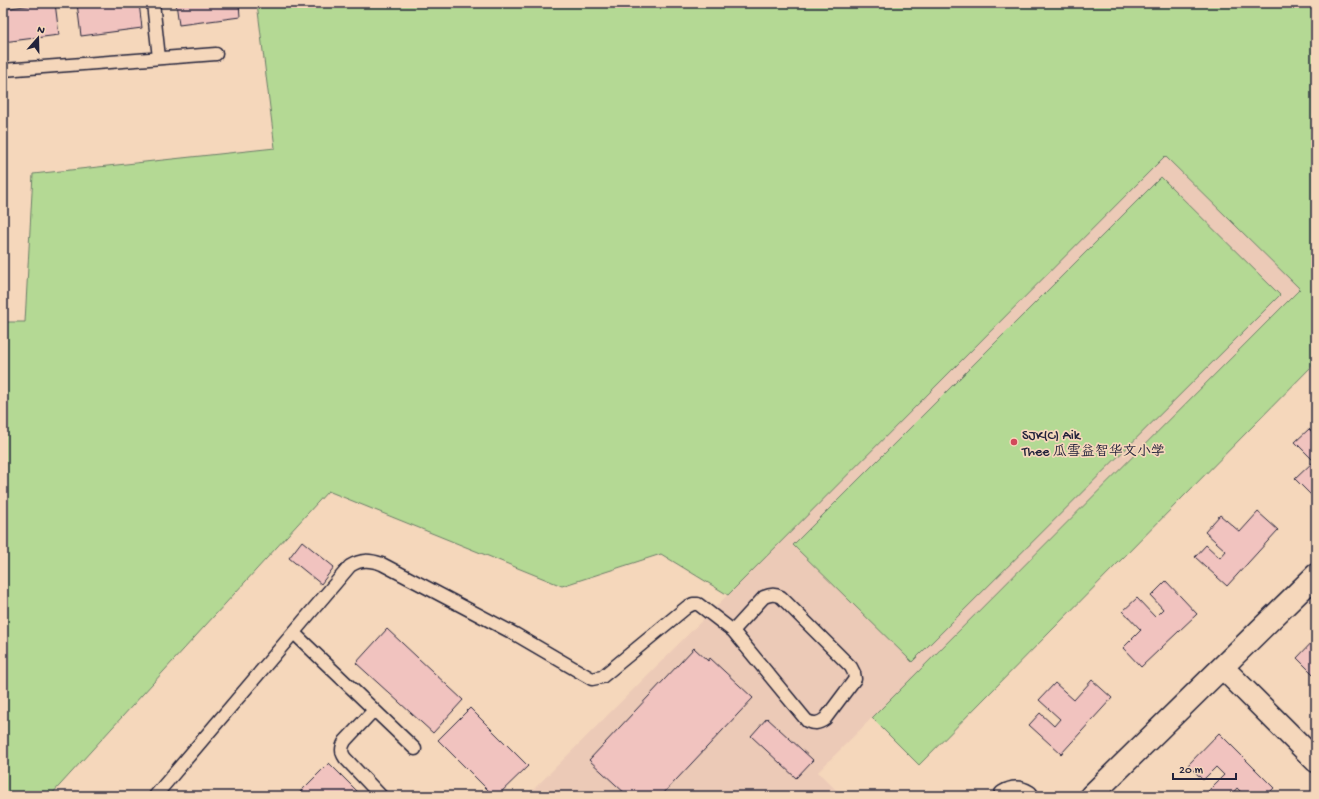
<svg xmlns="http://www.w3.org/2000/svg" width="1319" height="799" viewBox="0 0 1319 799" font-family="'Gochi Hand','LXGW WenKai TC',sans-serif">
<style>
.built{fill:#eccab7}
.green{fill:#b4d994;stroke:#6b7e68}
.building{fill:#f1c3bf;stroke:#22223b}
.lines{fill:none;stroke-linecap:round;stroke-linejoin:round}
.lane-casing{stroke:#22223b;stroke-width:15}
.street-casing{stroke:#22223b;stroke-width:25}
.lane{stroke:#f5d7bb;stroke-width:12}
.street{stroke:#f5d7bb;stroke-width:22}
.poi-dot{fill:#d1495b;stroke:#f5d7bb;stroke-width:1.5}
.labels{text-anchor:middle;stroke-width:3.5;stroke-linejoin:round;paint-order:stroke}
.poi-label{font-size:14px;fill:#22223b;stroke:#f5d7bb;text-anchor:start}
</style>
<rect width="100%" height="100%" fill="#f5d7bb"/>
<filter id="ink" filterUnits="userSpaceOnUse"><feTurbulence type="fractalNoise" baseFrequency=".025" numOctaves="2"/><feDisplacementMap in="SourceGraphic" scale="8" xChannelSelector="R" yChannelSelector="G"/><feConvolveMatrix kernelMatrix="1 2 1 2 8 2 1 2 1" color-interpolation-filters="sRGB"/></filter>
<g filter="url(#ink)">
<!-- built -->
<path class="built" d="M1165 156 1300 288 818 772 842 796H527Z"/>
<!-- green -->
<path class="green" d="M257 3H1316V362L919 765 872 718 1300 289 1165 156 728 595 661 554 562 586 328 491 50 796H3V322H25L33 174 275 148Z
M1161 177 1280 295 912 662 793 545Z"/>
<!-- building -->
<path class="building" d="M46 3H55L59 35 3 42V9Z
M77 3H139L142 28 81 36Z
M176 3H239L240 17 179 25Z
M1309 429 1316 436V496L1314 498 1295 479 1314 461 1295 442Z
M1258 512 1278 530 1227 586 1195 557 1206 545 1220 558 1226 551 1205 532 1220 515 1240 532Z
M302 541 334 567 321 584 289 558Z
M1166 581 1197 614 1141 667 1123 648 1141 630 1123 611 1137 598 1155 617 1163 609 1151 596Z
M387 629 463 700 433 733 356 663Z
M1316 638V677L1297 658Z
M694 648 708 661 710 658 753 698 661 796H628L589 760Z
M1092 680 1112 698 1061 754 1029 725 1040 713 1054 726 1060 719 1039 700 1055 683 1074 700Z
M470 708 528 766 497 796H494L438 740Z
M767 718 813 760 796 778 751 736Z
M1219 733 1274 788 1266 796H1245L1237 788 1230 796H1207L1205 794 1224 775 1216 767 1203 780 1188 765Z
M329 763 362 796H296Z
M1159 790 1166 796H1154Z"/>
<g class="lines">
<!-- lane casing -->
<g class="lane-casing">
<path id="lane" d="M153 3 159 58
M3 70 216 54
M294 633 415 749
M374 710 345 741C341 748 341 752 345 758L381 796
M155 796 350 566C361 559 370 560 382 564L515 634 592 679 602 677 687 607 693 604H698L733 631 807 721C814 724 818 724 825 719L855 679 854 673 851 667 781 597C775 594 771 594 764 597L733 631"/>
</g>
<!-- street casing -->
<g class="street-casing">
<path id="street" d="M1223 668 1316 761
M1005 796C1013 791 1019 791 1027 796
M1091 796 1316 575"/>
</g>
<!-- lane -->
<use href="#lane" class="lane"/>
<!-- street -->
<use href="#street" class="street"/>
</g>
</g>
<!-- markers -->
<circle class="poi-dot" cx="1014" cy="442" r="4"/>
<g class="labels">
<!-- poi labels -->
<g class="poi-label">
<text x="1022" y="439">SJK(C) Aik<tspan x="1022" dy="16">Thee 瓜雪益智华文小学</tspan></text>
</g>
</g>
<!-- margin -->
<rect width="1319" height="799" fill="none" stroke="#f5d7bb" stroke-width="16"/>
<rect x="8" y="8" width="1303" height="783" fill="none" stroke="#22223b" stroke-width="1.5" filter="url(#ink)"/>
<!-- north arrow -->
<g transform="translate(38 38) rotate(20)" stroke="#f5d7bb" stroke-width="3" paint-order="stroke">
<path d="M0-3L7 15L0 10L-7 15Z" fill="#22223b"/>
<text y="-6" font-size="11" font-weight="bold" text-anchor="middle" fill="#22223b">N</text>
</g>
<!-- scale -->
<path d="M1173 773v6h63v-6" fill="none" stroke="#22223b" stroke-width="2"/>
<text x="1179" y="773" font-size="12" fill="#22223b" stroke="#f5d7bb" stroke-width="3" paint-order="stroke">20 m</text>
</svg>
